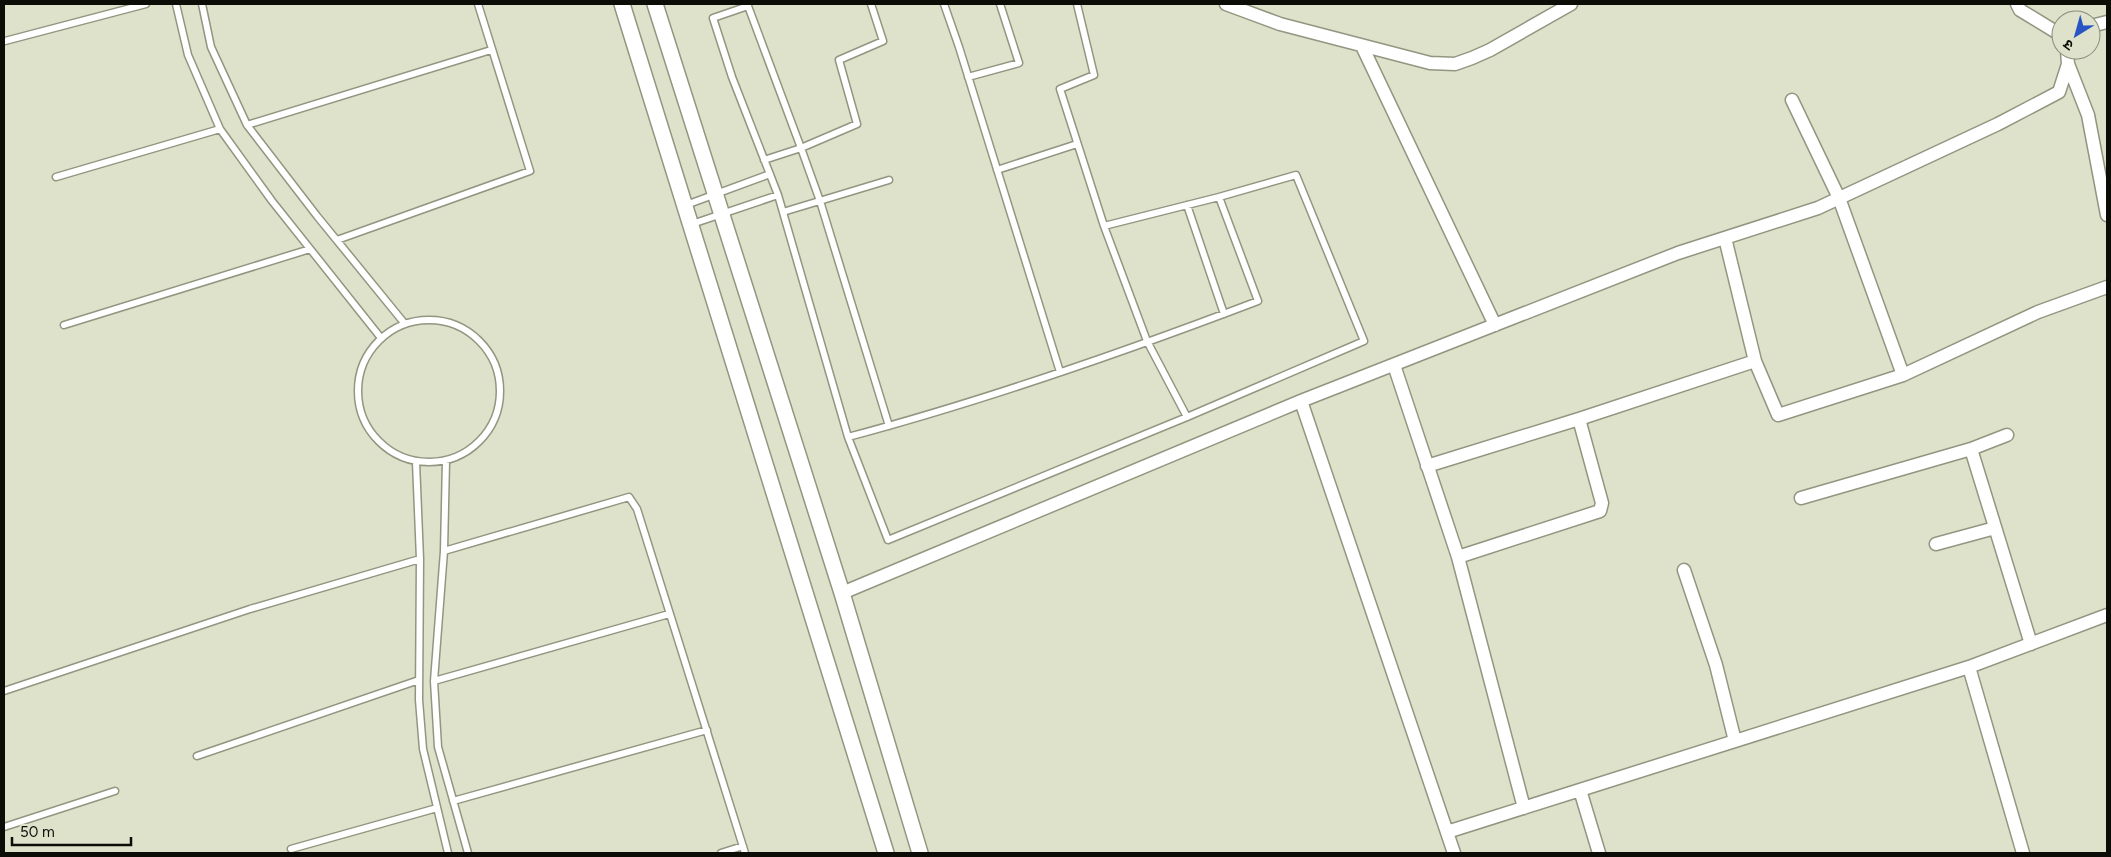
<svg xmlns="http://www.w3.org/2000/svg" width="2111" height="857" viewBox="0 0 2111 857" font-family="Figtree,'Noto Sans Devanagari',sans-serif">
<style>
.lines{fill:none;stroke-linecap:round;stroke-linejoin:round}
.service-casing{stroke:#929680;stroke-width:9}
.minor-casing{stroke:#929680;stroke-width:15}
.tertiary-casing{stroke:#929680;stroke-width:18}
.service{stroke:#fff;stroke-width:6}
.minor{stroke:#fff;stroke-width:12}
.tertiary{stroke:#fff;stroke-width:15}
</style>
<rect width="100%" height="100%" fill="#dee2ca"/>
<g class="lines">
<!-- service casing -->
<g class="service-casing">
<path id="service" d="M176 4 188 55 220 129 272 201 381 338
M202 4 211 47 247 125 317 216 405 324
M748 4V6L713 18 732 77 778 195 848 437C987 400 1124 352 1258 301L1219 197 1104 226
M944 4 959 47 1060 372
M1077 4 1094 75 1060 89 1104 226 1147 341 1187 417
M748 6 801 148 857 124 839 60 883 41 871 4
M5 41 146 4
M968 77 1019 63 1000 4
M247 125 491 50
M764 160 801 148 820 201 889 426
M997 170 1077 144
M56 177 220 129
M686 205 770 174
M1187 205 1224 314
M783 212 889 180
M692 224 778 195
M337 240 530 171 478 4
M358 391a71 71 0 1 1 142 0a71 71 0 1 1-142 0Z
M64 325 310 249
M848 437 888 540 1187 417 1364 341 1296 175 1219 197
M446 461 444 551 434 681 438 747 468 853
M416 462 420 559 419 700 423 749 448 853
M444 551 629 497 637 509 745 853
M434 681 669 614
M4 691 250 609 420 559
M197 756 419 680
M453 801 707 730
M4 827 115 791
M291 849 437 808
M721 853 743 846"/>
</g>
<!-- minor casing -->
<g class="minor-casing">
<path id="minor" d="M1226 4 1280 24 1430 63 1455 64 1472 58 1490 50 1571 4
M2017 4 2020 10 2061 35
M2091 26 2107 22
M1362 46 1495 325
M2068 64 2088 115 2107 215
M1725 238 1755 361 1778 415 1903 375 1839 198 1792 100
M1394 365 1458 557 1524 808
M1903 375 2038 312 2107 287
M1301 401 1454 853
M2007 435 1971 449 2031 644
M1427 466 1579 419 1755 361
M1801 498 1971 449
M1936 544 1995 528
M1458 557 1600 511 1602 503 1579 419
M1684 570 1716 665 1735 741
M842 593 1301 401 1678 253 1818 208 1998 124 2059 92 2068 64 2067 50
M1969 667 2023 853
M1447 832 1580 790
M1599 853 1580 790 1969 667 2107 615"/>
</g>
<!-- tertiary casing -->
<g class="tertiary-casing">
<path id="tertiary" d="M622 4 886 853
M655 4 842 593 920 853"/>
</g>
<!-- service -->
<use href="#service" class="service"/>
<!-- minor -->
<use href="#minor" class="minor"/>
<!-- tertiary -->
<use href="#tertiary" class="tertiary"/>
</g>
<!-- border -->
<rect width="2111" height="857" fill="none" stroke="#0c0d06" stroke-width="10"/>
<!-- north arrow -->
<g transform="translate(2076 35) rotate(217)"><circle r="24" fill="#dee2ca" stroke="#8a8d7c"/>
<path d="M0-4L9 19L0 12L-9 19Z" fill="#2855c3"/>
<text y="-8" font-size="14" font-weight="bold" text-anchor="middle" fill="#0c0d06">उ</text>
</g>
<!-- scale -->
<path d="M12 837v8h119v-8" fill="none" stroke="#0c0d06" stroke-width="2.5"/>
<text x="20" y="837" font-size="15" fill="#0c0d06" stroke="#dee2ca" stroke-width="4" paint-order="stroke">50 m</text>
</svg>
